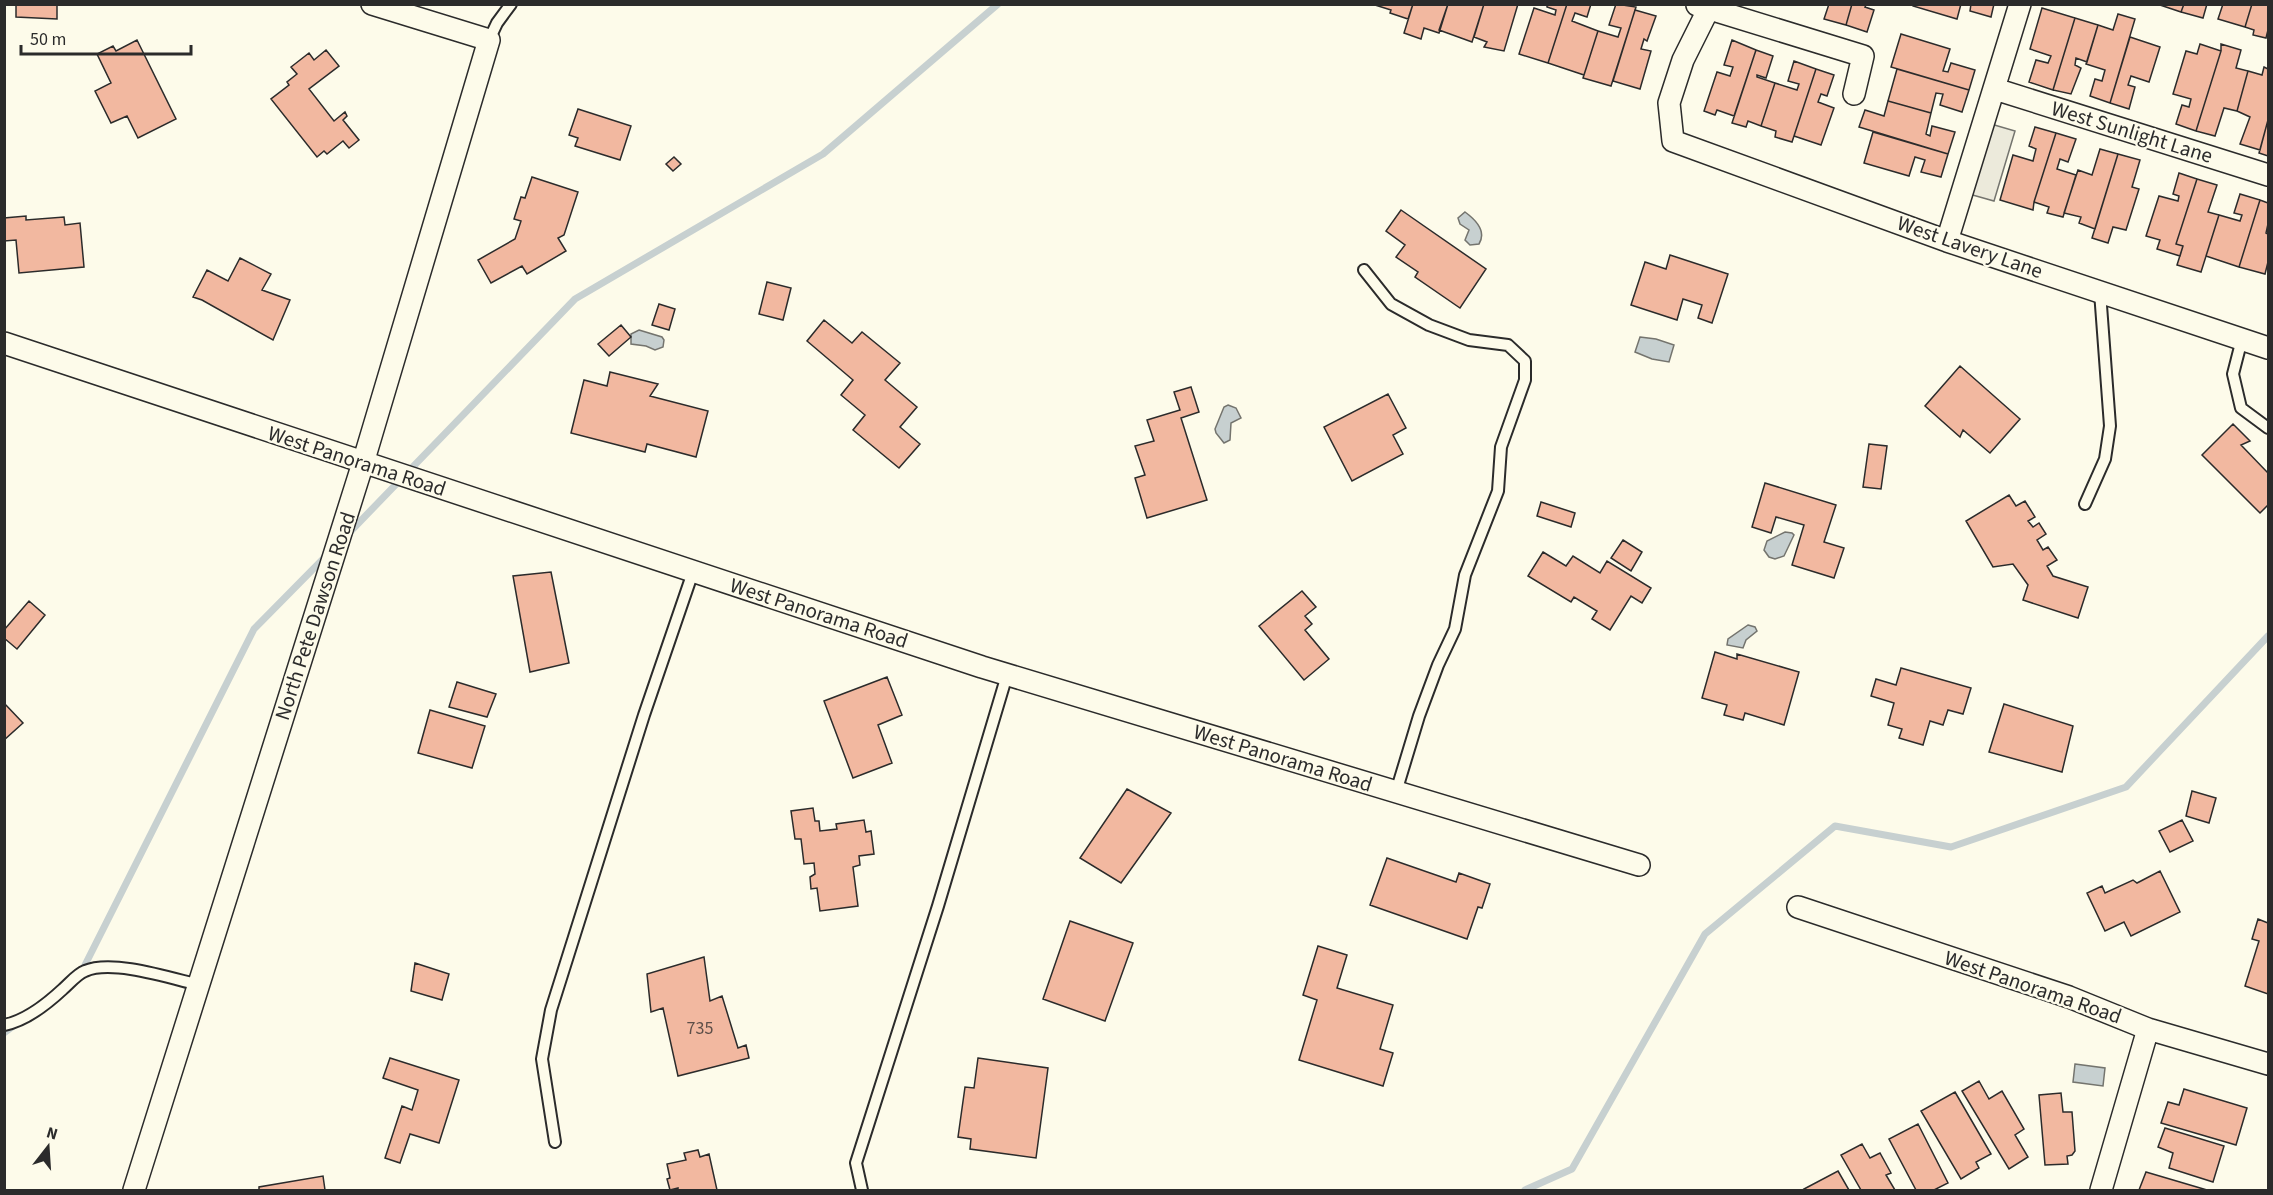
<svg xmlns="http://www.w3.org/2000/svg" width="2273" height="1195" viewBox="0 0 2273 1195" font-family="'Source Sans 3',sans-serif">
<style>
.parking{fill:#eceadb;stroke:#74746e;stroke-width:1.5}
.water{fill:#c7d0d0;stroke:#74746e;stroke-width:1.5}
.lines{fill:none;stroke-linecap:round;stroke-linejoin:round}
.stream{stroke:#c7d0d0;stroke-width:7}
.building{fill:#f2b8a0;stroke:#2b2b2b;stroke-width:1.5}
.lane-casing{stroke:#2b2b2b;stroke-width:14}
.street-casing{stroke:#2b2b2b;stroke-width:24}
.lane{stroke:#fdfbea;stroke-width:10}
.street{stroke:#fdfbea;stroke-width:21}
.labels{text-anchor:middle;stroke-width:4.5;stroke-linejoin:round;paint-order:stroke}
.number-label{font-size:18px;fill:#5d4e48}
.street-label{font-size:21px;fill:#2b2b2b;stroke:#fdfbea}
</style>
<rect width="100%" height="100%" fill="#fdfbea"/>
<!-- parking -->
<path class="parking" d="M1991 124 2015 131 1994 201 1969 194Z"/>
<!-- water -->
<path class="water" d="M1465 212C1476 220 1487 231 1479 244L1470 245 1465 240 1469 230 1460 224 1458 218Z
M639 330 662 337 664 340 663 347 655 350 646 346 631 344V334Z
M1640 337 1656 339 1674 345 1669 362 1652 359 1635 352Z
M1228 405 1236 408 1241 418 1231 423 1230 440 1224 443 1216 433 1215 429 1224 407Z
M1785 532 1792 533 1794 535 1784 556 1775 559 1769 557 1764 550 1767 541Z
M1748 625 1755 627 1757 631 1746 640 1743 648 1727 645 1728 639Z
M2075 1064 2105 1068 2103 1086 2073 1082Z"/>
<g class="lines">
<!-- stream -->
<path class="stream" d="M348 534 575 299 823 154 998 4
M81 973 254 629 328 554
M4 1033 16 1024
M1525 1190 1572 1169 1705 934 1835 826 1951 847 2126 787 2268 636"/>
</g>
<!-- building -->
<path class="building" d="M16 4H57V19L16 17Z
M1413 4 1408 19 1390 13 1391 10 1375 5Z
M1413 4H1448L1439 33 1424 28 1421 39 1404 33Z
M1448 4H1484L1472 42 1439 30Z
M1484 4H1518L1504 51 1484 47 1487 42 1474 37Z
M1547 4H1567L1548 63 1519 54 1534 8 1555 15 1556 10 1547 7Z
M1567 4H1591L1587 17 1575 13 1572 21 1598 31 1584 75 1548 63Z
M1616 4 1636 7 1611 86 1583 78 1598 31 1618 37 1621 28 1609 25Z
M1829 4H1852L1846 25 1824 19Z
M1852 4H1867L1865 7 1874 10 1867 32 1846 25Z
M1913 4H1961L1957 19 1913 6Z
M1971 4H1994L1991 17 1970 11Z
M2157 4H2184L2181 12Z
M2184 4H2207L2203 18 2181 12Z
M2223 4H2252L2245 27 2218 19Z
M2252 4H2268V30L2266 38 2253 35 2254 30 2245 27Z
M2042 8 2075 18 2053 90 2029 82 2036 60 2048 63 2051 56 2030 49Z
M1635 10 1656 16 1647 41 1644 39 1641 49 1651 51 1640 89 1613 81Z
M2118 14 2135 19 2110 103 2090 96 2095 79 2102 81 2105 70 2086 64 2098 25 2113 30Z
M2075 18 2098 25 2087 62 2076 58 2075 65 2081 68 2071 94 2053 90Z
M1901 34 1950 49 1943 71 1948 72 1951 63 1975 70 1969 90 1891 67Z
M2130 37 2160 47 2149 82 2131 76 2128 85 2135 87 2129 109 2110 103Z
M137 40 176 119 138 138 127 116 111 123 95 91 111 83 97 54 113 46 116 51Z
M1732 40 1756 50 1734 116 1717 110 1715 115 1704 111 1717 72 1730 76 1733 67 1724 65Z
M2200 44 2221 51 2196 131 2176 124 2182 105 2189 107 2191 99 2173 94 2186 51 2197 54Z
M2221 44 2241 50 2236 68 2248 71 2237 111 2224 108 2215 136 2196 131 2221 51Z
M326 50 339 66 309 89 334 121 345 112 347 116 343 120 359 140 349 148 343 141 327 154 324 151 317 157 271 99 289 85 287 82 297 74 291 67 309 53 314 60Z
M1756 50 1773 56 1766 78 1757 75V77L1775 83 1761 126 1748 121 1746 127 1732 123Z
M1794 61 1816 69 1792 142 1775 137 1776 131 1761 126 1775 83 1797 90 1799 84 1788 81Z
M2264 67 2268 69V120L2260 150 2240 144 2250 117 2237 111 2248 71 2262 75Z
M1816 69 1834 75 1827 96 1821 94 1818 102 1834 108 1821 145 1794 136Z
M1897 69 1969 90 1962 112 1940 105 1943 94 1936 93 1931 113 1888 101Z
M1888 101 1931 113 1926 134 1930 136 1932 126 1955 132 1948 154 1859 127 1865 110 1884 116Z
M578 109 631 126 620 160 575 146 578 138 569 135Z
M2268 120V156L2259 153Z
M2035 127 2056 133 2034 202 2033 210 2000 200 2013 155 2033 161 2036 149 2029 146Z
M1873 132 1948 154 1941 177 1921 172 1925 160 1915 157 1909 176 1864 163Z
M2056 133 2076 139 2068 162 2060 159 2057 169 2076 175 2063 217 2047 213 2049 207 2034 202Z
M2100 149 2118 154 2095 229 2079 223 2081 217 2064 213 2078 170 2092 175Z
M2118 154 2140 160 2132 187 2139 189 2126 230 2113 227 2108 243 2092 238Z
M674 157 681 164 673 171 666 164Z
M2179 173 2197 179 2176 244 2183 246 2180 256 2157 249 2160 240 2146 236 2159 196 2178 201 2179 196 2173 194Z
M532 177 578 192 564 235 558 238 566 251 527 274 522 266 491 283 478 260 515 239 521 221 514 219 521 197 525 198Z
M2197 179 2217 185 2208 212 2219 215 2201 272 2177 265 2183 246 2176 244Z
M2240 194 2260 200 2239 267 2206 256 2219 215 2240 221 2242 215 2234 213Z
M2260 200 2268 203V224L2266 233 2268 234V262L2265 274 2239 267Z
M1401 210 1486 269 1460 308 1415 277 1418 272 1396 257 1405 245 1386 231Z
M26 216V220L64 217 65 225 80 223 84 267 19 273 16 240 4 241V218Z
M1670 255 1728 274 1712 323 1698 318 1702 305 1683 299 1677 320 1631 305 1645 262 1666 269Z
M240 258 271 274 262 290 290 300 273 340 202 300 193 297 207 270 228 281Z
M767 282 791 288 783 320 759 314Z
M659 304 675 309 669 330 652 325Z
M824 320 852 343 862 332 900 363 885 380 917 407 900 427 920 444 899 468 853 430 865 415 841 395 853 380 807 341Z
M621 325 631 337 609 356 598 344Z
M1960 366 2020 419 1990 453 1963 430 1960 437 1925 406Z
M610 372 658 384 650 396 708 411 696 457 647 444 645 452 571 433 584 380 607 386Z
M1191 387 1199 412 1181 418 1207 500 1147 518 1135 478 1145 475 1135 446 1154 441 1147 420 1180 410 1174 392Z
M1388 394 1406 428 1393 435 1403 454 1352 481 1324 427Z
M2233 424 2250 441 2241 445 2268 473V505L2260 513 2202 455Z
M1869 444 1887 446 1881 489 1863 487Z
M1765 483 1836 505 1824 542 1844 548 1834 578 1792 565 1804 525 1776 517 1771 533 1752 527Z
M2009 495 2016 506 2025 501 2035 517 2028 521 2033 527 2039 523 2046 534 2037 540 2043 550 2048 547 2057 560 2047 566 2053 576 2088 587 2078 618 2023 600 2028 585 2013 564 1993 567 1966 521Z
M1541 502 1575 513 1571 527 1537 516Z
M1623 540 1642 552 1631 571 1611 558Z
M1543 552 1566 566 1573 556 1600 573 1607 561 1651 588 1642 603 1631 596 1610 630 1592 619 1597 611 1574 597 1571 602 1528 576Z
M551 572 569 663 530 672 513 576Z
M1302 591 1316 607 1305 616 1312 624 1305 630 1329 659 1304 680 1259 626Z
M29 601 45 615 17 649 4 638V630Z
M1715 652 1737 659V654L1799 672 1784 725 1745 713 1743 720 1724 715 1727 705 1702 698Z
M1901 668 1971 688 1963 714 1948 710 1943 725 1930 721 1923 745 1899 738 1902 729 1888 725 1894 703 1871 696 1876 679 1896 685Z
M887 677 902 715 878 725 892 763 853 778 824 701Z
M457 682 496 694 487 717 449 707Z
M4 703 23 723 4 740Z
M2004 704 2073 726 2062 772 1989 752Z
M430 710 485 726 472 768 418 753Z
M1127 789 1171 813 1121 883 1080 858Z
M2192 791 2216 798 2209 823 2186 816Z
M813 808 815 821H819L820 831 837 829 836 824 864 820 866 832 871 831 874 854 859 856 860 865 853 867 858 906 820 911 817 888 811 889 810 877 815 874 814 863 804 864 801 839H795L791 811Z
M2182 820 2193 841 2170 852 2159 831Z
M1387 858 1456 882 1459 873 1490 884 1482 908 1478 907 1467 939 1370 905Z
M2160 871 2180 912 2131 936 2124 922 2105 931 2087 893 2102 886 2105 893 2133 880 2137 883Z
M2258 919 2268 923V994L2245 986 2259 941 2252 939Z
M1070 921 1133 943 1105 1021 1043 999Z
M1318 946 1347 955 1337 988 1393 1005 1380 1049 1393 1053 1383 1086 1299 1060 1317 1000 1303 995Z
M704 957 710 1001 722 996 738 1048 746 1045 749 1058 678 1076 663 1008 651 1012 647 974Z
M415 963 449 974 442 1000 411 991Z
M390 1058 459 1080 439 1143 410 1134 400 1163 385 1158 402 1106 412 1110 418 1090 383 1078Z
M978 1058 1048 1068 1036 1158 970 1149 971 1139 958 1137 965 1087 974 1088Z
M1979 1081 1989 1099 2002 1091 2024 1129 2015 1135 2028 1157 2009 1169 1962 1091Z
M2184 1089 2247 1108 2236 1145 2161 1123 2168 1102 2179 1105Z
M1955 1092 1991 1154 1976 1162 1979 1168 1961 1179 1921 1111Z
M2061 1093 2063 1112H2072L2075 1151 2072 1155 2067 1156 2068 1164 2045 1165 2039 1095Z
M1918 1124 1948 1183 1934 1190H1916L1889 1139Z
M2165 1128 2224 1146 2213 1182 2169 1168 2173 1153 2158 1147Z
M1862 1144 1870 1158 1880 1153 1891 1173 1886 1175 1895 1190H1861L1841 1155Z
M698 1150 700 1157 709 1154 717 1190H678V1188L670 1190 667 1179 670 1178 667 1164 686 1160 684 1153Z
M1838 1171 1849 1190H1805L1804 1189Z
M2146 1172 2207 1190H2139Z
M323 1176 325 1190H259V1187Z"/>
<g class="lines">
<!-- lane casing -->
<g class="lane-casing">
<path id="lane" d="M489 40 497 23 511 4
M1364 270 1391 304 1429 325 1469 340 1508 345 1525 361V380L1501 447 1498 491 1465 575 1455 629 1438 665 1419 716 1396 792
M2242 339 2233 374 2241 408 2268 428
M2085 504 2105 459 2110 426 2100 292
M4 1025C25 1021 48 1003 63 989 70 983 77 974 85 971 112 959 170 978 199 985
M555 1142 542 1059 551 1010 644 715 693 572
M862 1190 856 1163 938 906 1007 675"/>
</g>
<!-- street casing -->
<g class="street-casing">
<path id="street" d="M1711 4 1683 60 1669 103 1673 141 1947 241 2268 348
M1697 5 1863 56 1854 94
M1995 89 2268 175
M1947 241 2020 4
M4 343 982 667 1639 865
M1798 907 2069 997 2148 1029 2268 1064
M134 1190 363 463 489 40 372 4
M2101 1190 2148 1029"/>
</g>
<!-- lane -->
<use href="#lane" class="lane"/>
<!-- street -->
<use href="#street" class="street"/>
</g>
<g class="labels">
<!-- number labels -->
<g class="number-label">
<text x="700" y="1034">735</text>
</g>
<!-- street labels -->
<g class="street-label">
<text transform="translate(2132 132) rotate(17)" y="7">West Sunlight Lane</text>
<text transform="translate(1970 247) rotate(19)" y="7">West Lavery Lane</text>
<text transform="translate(357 461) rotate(18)" y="7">West Panorama Road</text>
<text transform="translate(819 613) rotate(18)" y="7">West Panorama Road</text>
<text transform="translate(315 616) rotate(-72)" y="7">North Pete Dawson Road</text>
<text transform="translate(1283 758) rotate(17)" y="7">West Panorama Road</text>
<text transform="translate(2033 987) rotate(19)" y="7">West Panorama Road</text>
</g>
</g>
<!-- border -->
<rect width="2273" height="1195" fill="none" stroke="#2b2b2b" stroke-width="12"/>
<!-- north arrow -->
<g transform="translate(48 1147) rotate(17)" stroke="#fdfbea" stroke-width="4.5" paint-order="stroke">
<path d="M0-4.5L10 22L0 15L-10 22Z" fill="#2b2b2b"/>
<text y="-9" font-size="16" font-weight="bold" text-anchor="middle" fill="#2b2b2b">N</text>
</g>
<!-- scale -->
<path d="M21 45v9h170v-9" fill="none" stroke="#2b2b2b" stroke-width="3"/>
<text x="30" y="45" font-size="18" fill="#2b2b2b" stroke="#fdfbea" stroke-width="4.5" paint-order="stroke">50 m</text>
</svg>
